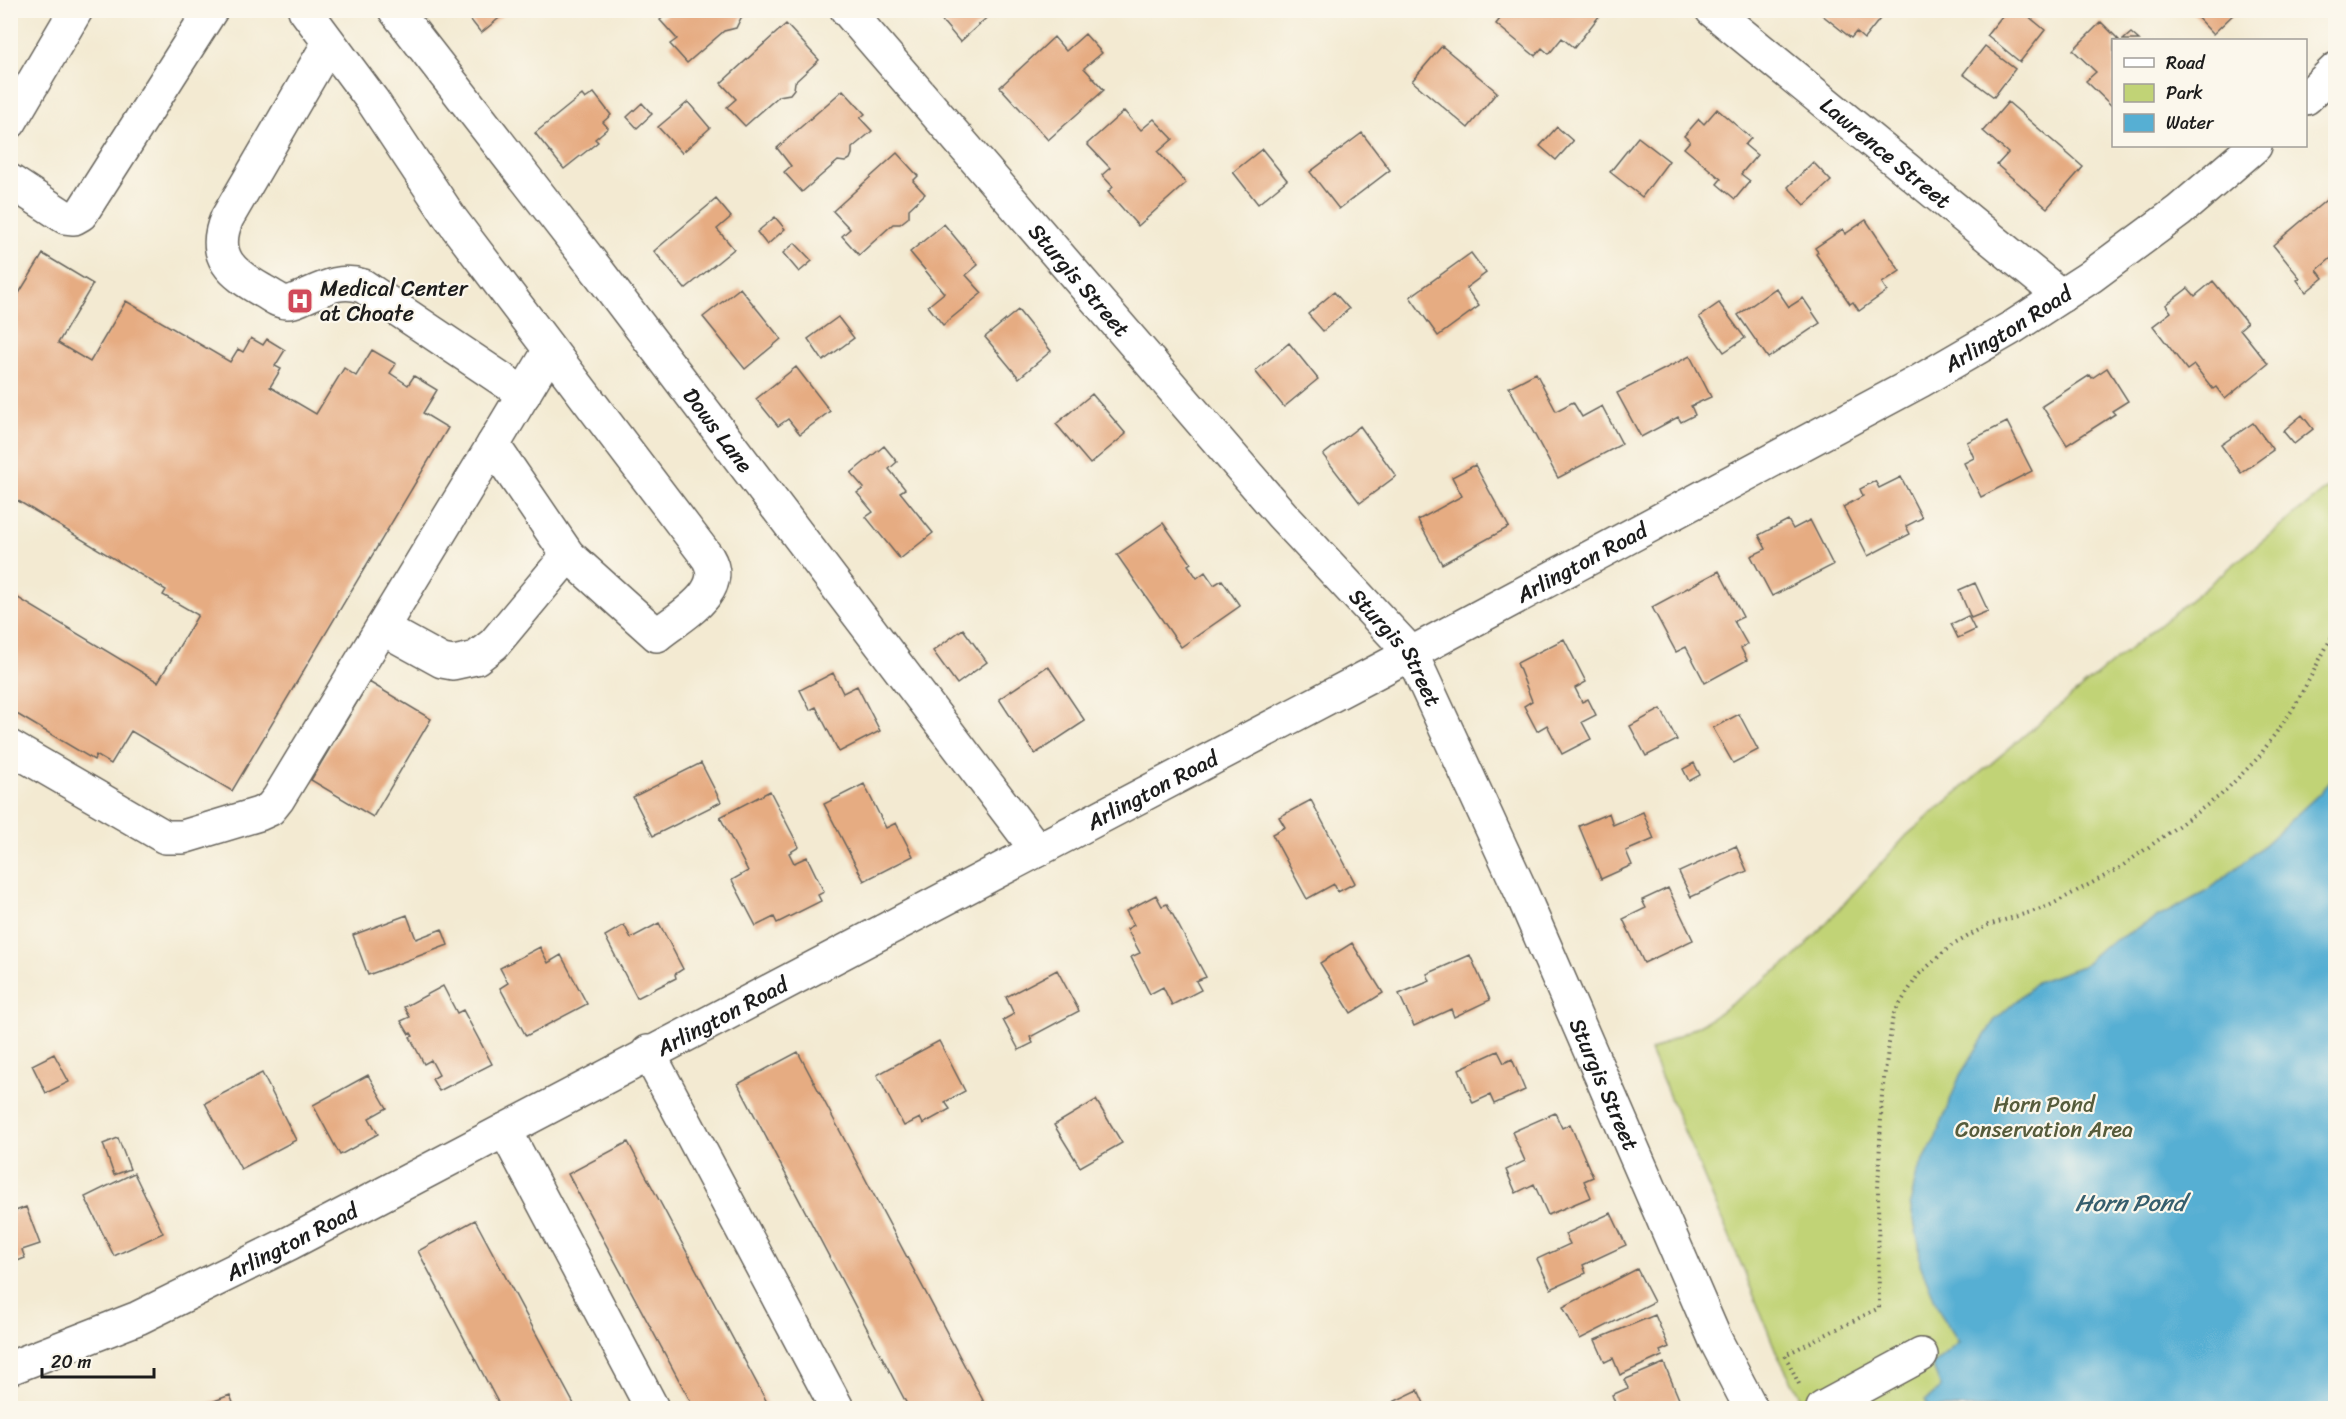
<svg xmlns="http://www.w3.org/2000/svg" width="2346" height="1419" viewBox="0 0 2346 1419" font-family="Sriracha,sans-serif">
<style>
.green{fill:#c1d376;stroke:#6e7849;stroke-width:1.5}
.water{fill:#56afd3;stroke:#396678;stroke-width:1.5}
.building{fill:#e6ac82}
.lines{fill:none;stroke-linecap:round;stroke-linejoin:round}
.minor-casing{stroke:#67645c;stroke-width:36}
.path{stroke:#67645c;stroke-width:4;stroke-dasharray:1.5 4.5;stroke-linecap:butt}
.minor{stroke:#fff;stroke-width:33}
.labels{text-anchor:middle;stroke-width:4.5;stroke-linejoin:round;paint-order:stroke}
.street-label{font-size:22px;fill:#1c1c1c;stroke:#fbf7ec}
.poi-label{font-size:22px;fill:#1c1c1c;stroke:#fbf7ec;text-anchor:start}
.park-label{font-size:22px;fill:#565c3c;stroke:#fbf7ec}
.water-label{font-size:24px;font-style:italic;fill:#365e6e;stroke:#fbf7ec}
</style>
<rect width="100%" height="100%" fill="#fbf7ec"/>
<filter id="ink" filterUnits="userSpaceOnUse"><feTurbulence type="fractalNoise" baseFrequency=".0167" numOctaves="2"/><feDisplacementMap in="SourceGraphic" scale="12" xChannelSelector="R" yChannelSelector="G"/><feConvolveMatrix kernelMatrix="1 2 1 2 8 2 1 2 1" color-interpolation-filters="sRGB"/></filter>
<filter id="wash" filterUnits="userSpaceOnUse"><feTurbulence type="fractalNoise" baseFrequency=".008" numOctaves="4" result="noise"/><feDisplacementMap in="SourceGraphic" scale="24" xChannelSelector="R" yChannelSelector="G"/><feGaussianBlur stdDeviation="1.35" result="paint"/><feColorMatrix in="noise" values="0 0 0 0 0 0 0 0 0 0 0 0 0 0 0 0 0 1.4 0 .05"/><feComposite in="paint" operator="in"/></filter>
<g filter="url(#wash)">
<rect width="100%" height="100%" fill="#f3ead2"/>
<!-- green -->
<path class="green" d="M2335 482V1408H1806L1777 1354 1744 1271 1650 1051 1712 1018 1794 958 1907 835 2052 712Z"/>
<!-- water -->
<path class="water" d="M2335 775V1408H1930L1925 1401 1941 1387 1932 1365 1959 1342 1940 1313 1920 1264 1919 1244 1910 1204 1917 1173 1935 1139 1960 1075 1994 1021 2037 982 2082 966 2104 946 2207 891 2253 855 2320 793Z"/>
<g id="blocks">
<!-- building -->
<path class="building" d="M463 10H509L481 33Z
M671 10H749L741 18 736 28 724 31 687 63 670 44 677 39 660 20Z
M933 10H995L960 42Z
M1507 10H1604L1574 48 1562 38 1549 54 1542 48 1535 56 1496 24Z
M1816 10H1878L1883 15 1864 39 1856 32 1851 38Z
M2007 10H2021L2045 30 2020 62 1987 35Z
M2190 10H2238L2213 34Z
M2101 22 2119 40H2114V108L2086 81 2096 72 2073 50Z
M786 24 819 60 795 82 794 89 790 94 779 96 745 126 727 107 736 99 721 83Z
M2131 33 2139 40H2123Z
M1085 34 1102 53 1084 68 1104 90 1048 140 1000 87 1054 37 1066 51Z
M1442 46 1497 92 1468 128 1412 81Z
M1985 46 2015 69 1994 97 1963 74Z
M843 90 865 114 860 118 872 131 852 148V154L850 159 845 162 838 161 802 192 784 172 791 166 777 148Z
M594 93 611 115 603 122 608 128 595 139 598 142 564 169 535 133 582 95 585 99Z
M688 102 710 128 682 153 658 127Z
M2008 102 2083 167 2047 208 1997 165 2008 153 1983 131Z
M642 103 652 114 637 128 627 117Z
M1717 109 1751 138 1745 145 1757 155 1741 174 1750 181 1735 199 1717 184 1721 179 1684 148 1690 141 1684 136 1699 119 1704 124Z
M1124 111 1141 130 1154 119 1173 139 1158 152 1186 183 1138 226 1108 192 1113 187 1102 175 1110 168 1087 144Z
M1557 127 1573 141 1556 160 1540 146Z
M1362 133 1390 170 1339 209 1310 172Z
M1638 137 1669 161 1642 197 1610 172Z
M1262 149 1287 180 1258 204 1233 172Z
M897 153 918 176 913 181 925 194 909 209V217L900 224H893L859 255 842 236 850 229 833 211Z
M1813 162 1831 181 1805 205 1788 187Z
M2332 195 2334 198 2336 196V254L2317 270 2323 278 2306 292 2297 280 2300 278 2273 245Z
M716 199 731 217 717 229 734 249 685 289 654 251Z
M775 217 785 229 767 245 757 232Z
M1866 220 1900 271 1882 283 1887 291 1859 311 1853 302 1850 304 1816 254 1818 252 1815 248 1843 229 1845 234Z
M944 224 978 265 966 275 982 293 943 325 928 306 944 293 910 252Z
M795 243 812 261 799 272 783 253Z
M1471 253 1486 273 1466 288 1479 306 1438 336 1410 297Z
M43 254 93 284 58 343 90 362 126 301 230 362 238 349 243 352 251 338 263 345 267 339 285 350 275 366 281 369 270 387 316 414 344 368 356 376 372 350 396 364 390 373 408 385 414 376 437 390 423 413 448 428 232 791 131 731 111 764 96 755 94 760 10 710V593L158 682 198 615 163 595 166 590 10 496V308Z
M2213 281 2247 323 2240 329 2268 364 2225 399 2216 387 2213 389 2194 365 2187 370 2153 326 2171 312 2166 305 2188 288 2195 296Z
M740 288 781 339 745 369 703 317Z
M1776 288 1789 307 1803 298 1820 323 1768 358 1738 315Z
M1334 292 1349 309 1323 331 1308 314Z
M1719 303 1745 338 1724 352 1699 317Z
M1018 310 1051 351 1019 378 985 337Z
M838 317 854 338 823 361 808 339Z
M1289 343 1318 379 1284 407 1255 371Z
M1690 356 1711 397 1691 406 1695 415 1681 422 1678 417 1641 437 1617 393Z
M796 367 830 411 800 434 788 419 778 426 756 399Z
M2107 368 2128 401 2112 411 2115 414 2067 445 2042 406 2090 375 2092 378Z
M1536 373 1556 411 1573 402 1582 417 1602 406 1622 444 1558 478 1509 387Z
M1092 394 1126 434 1090 464 1056 424Z
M2302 415 2313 429 2294 444 2283 431Z
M2007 422 2032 471 1981 497 1964 463 1974 458 1967 442Z
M2253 423 2273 450 2241 473 2221 445Z
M1360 426 1396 476 1360 503 1323 455Z
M884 446 897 462 889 469 905 489 900 492 933 533 900 559 866 517 873 512 857 493 864 488 851 473Z
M1475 465 1509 527 1442 564 1418 520 1462 496 1452 477Z
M1901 477 1922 518 1906 526 1910 534 1868 556 1843 507 1863 496 1860 489 1875 481 1879 488Z
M1788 520 1793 529 1810 520 1833 565 1772 596 1751 556 1766 549 1759 535Z
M1163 523 1191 563 1188 565 1197 578 1205 572 1214 585 1222 580 1240 606 1181 647 1117 555Z
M1719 571 1743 617 1734 621 1747 644 1741 648 1747 660 1705 683 1686 647 1676 652 1652 607Z
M1975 583 1988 611 1971 618 1959 590Z
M1968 616 1975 630 1958 638 1951 624Z
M963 629 987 662 957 684 933 651Z
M1564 639 1586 682 1575 688 1582 702 1588 699 1596 715 1582 722 1591 739 1562 754 1547 725 1537 731 1524 706 1532 701 1517 663Z
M1048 666 1085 721 1035 754 999 699Z
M833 673 843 693 857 686 880 731 839 752 816 707 810 710 800 690Z
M369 682 431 719 373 817 311 780Z
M1661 709 1677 740 1646 756 1630 726Z
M1739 714 1758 750 1733 763 1713 728Z
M701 763 721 802 653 836 633 797Z
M1694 763 1700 775 1689 781 1683 769Z
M864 784 886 828 896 823 913 856 864 881 824 804Z
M770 791 799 847 789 853 794 863 807 857 824 892 818 895 821 901 777 923 774 917 756 926 732 880 748 871 720 817Z
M1311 800 1355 883 1338 892 1334 884 1307 899 1272 834 1285 827 1279 817Z
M1643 812 1654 839 1626 851 1632 865 1601 879 1579 826 1609 813 1613 825Z
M1736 846 1747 871 1691 897 1679 872Z
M1668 888 1693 940 1644 963 1623 919 1646 908 1642 900Z
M1156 895 1162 906 1167 904 1206 977 1196 981 1201 990 1172 1005 1163 987 1150 994 1131 957 1140 953 1127 929 1134 925 1126 911Z
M407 915 416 939 442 929 448 945 368 975 353 935Z
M659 923 683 969 675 974 676 978 637 998 605 936 624 925 631 938Z
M1352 943 1383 993 1351 1013 1320 963Z
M540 947 548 963 561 955 587 1004 526 1036 500 988 508 983 500 968Z
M1470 955 1490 1000 1454 1017 1451 1009 1414 1026 1399 994 1430 981 1427 974Z
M1057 970 1079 1011 1030 1037 1033 1043 1019 1050 1003 1020 1014 1014 1006 997Z
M443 986 457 1013 463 1010 492 1064 439 1091 432 1079 439 1075 431 1060 424 1064 410 1037 413 1036 411 1033 409 1034 401 1021 410 1017 404 1007Z
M939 1041 965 1091 945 1102 950 1109 923 1124 920 1118 904 1126 877 1075Z
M1498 1051 1504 1063 1512 1059 1525 1090 1494 1104 1490 1095 1473 1103 1459 1069Z
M798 1052 987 1408H909L738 1084Z
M54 1054 69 1082 46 1093 32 1065Z
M262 1073 296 1140 241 1169 205 1103Z
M368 1075 387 1108 369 1118 378 1134 340 1155 313 1105Z
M1096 1100 1122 1143 1080 1167 1054 1125Z
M1555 1113 1562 1128 1570 1124 1593 1177 1584 1181 1591 1197 1548 1215 1534 1184 1516 1193 1506 1170 1525 1161 1512 1132Z
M118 1138 130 1169 114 1175 103 1144Z
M628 1142 770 1408H694L568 1174Z
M134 1173 163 1233 114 1256 85 1197Z
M26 1207 40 1244 22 1250 25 1258 10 1264V1213Z
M1611 1213 1626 1245 1583 1265 1586 1273 1551 1289 1537 1259 1570 1244 1565 1234Z
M475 1220 576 1408H501L418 1251Z
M1637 1269 1654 1302 1580 1339 1563 1307Z
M1655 1315 1669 1347 1660 1351 1662 1356 1620 1375 1613 1358 1605 1362 1595 1340Z
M1664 1363 1679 1399 1657 1408H1617L1612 1395 1628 1388 1624 1380Z
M1418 1390 1426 1408H1396L1393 1402Z
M230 1395 235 1408H196Z"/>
</g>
</g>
<g filter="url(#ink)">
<use href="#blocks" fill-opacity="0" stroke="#67645c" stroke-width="1.5"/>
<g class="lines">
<!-- minor casing -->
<g class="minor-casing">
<g id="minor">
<path d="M305 10 372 100 451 219 708 558C728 592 680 616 657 635L568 555 493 445 550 350"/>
<path id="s1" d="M395 10 600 274 1037 850"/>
<path id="s2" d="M847 10 1282 515 1411 653 1523 896 1716 1341 1751 1408"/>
<path id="s3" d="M1712 10 2061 296"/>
<path d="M329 43 227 218C210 257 233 274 263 291 271 295 280 303 288 302 294 302 300 298 306 296 326 287 341 279 363 286L524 394"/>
<path d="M2306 98 2336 69"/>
<path d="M10 122 76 10"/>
<path d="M10 181 65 217 74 218 81 214 211 10"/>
<path d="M382 628 442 661 453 663 476 658 494 644 568 555"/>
<path d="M10 747 165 837H183L259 814 270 809 278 799 493 445"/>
<path d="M648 1052 837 1408"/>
<path d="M505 1130 652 1408"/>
<path id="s4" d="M10 1368 138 1318 290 1243 1380 670 1920 381 2013 327 2090 277 2179 211 2255 146"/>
<path d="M1823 1408 1921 1355"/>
</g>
</g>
<!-- path -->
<path class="path" d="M1799 1384 1785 1355 1879 1308 1878 1190 1882 1093 1893 1015 1918 975 1951 946 1988 925 2047 907 2118 869 2221 795 2258 758 2295 706 2336 629"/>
<!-- minor -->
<use href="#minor" class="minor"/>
</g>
</g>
<!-- icons -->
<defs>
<g id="hospital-square" transform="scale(1.35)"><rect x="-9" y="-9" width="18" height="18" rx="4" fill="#d1495b" stroke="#fbf7ec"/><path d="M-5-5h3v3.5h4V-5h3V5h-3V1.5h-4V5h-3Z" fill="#fff"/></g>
</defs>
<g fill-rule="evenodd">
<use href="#hospital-square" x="300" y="301"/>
</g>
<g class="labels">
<!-- street labels -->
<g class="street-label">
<text dy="8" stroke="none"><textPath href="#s3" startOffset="225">Lawrence Street</textPath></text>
<text dy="8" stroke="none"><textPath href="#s2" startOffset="356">Sturgis Street</textPath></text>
<text dy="8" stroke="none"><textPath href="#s4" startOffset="2253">Arlington Road</textPath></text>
<text dy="8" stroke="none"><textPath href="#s1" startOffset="530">Dows Lane</textPath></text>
<text dy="8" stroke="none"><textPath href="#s4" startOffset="1767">Arlington Road</textPath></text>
<text dy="8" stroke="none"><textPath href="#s2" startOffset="842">Sturgis Street</textPath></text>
<text dy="8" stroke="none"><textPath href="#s4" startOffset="1281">Arlington Road</textPath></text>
<text dy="8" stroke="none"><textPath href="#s4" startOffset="795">Arlington Road</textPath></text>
<text dy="8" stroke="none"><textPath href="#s2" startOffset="1328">Sturgis Street</textPath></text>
<text dy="8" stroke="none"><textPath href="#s4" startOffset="309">Arlington Road</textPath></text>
</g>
<!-- poi labels -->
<g class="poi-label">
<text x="320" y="296">Medical Center<tspan x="320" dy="25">at Choate</tspan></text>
</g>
<!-- park labels -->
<g class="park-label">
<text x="2044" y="1112">Horn Pond<tspan x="2044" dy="25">Conservation Area</tspan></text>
</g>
<!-- water labels -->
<g class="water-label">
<text x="2130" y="1211">Horn Pond</text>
</g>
</g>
<!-- margin -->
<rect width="2346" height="1419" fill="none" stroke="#fbf7ec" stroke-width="36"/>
<!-- legend -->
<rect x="2112" y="39" width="195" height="108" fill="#fbf7ec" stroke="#a29f99" stroke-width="1.5"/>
<rect x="2124" y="58" width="30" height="9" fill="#ffffff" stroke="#a29f99" stroke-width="1.5"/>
<text x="2166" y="69" font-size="18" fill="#1c1c1c">Road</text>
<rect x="2124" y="84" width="30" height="18" fill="#c1d376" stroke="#a29f99" stroke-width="1.5"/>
<text x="2166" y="99" font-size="18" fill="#1c1c1c">Park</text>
<rect x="2124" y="114" width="30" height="18" fill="#56afd3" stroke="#a29f99" stroke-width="1.5"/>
<text x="2166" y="129" font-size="18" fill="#1c1c1c">Water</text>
<!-- scale -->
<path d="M42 1368v9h112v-9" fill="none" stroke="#1c1c1c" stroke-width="3"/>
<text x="51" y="1368" font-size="18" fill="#1c1c1c" stroke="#fbf7ec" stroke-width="4.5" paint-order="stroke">20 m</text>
</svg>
